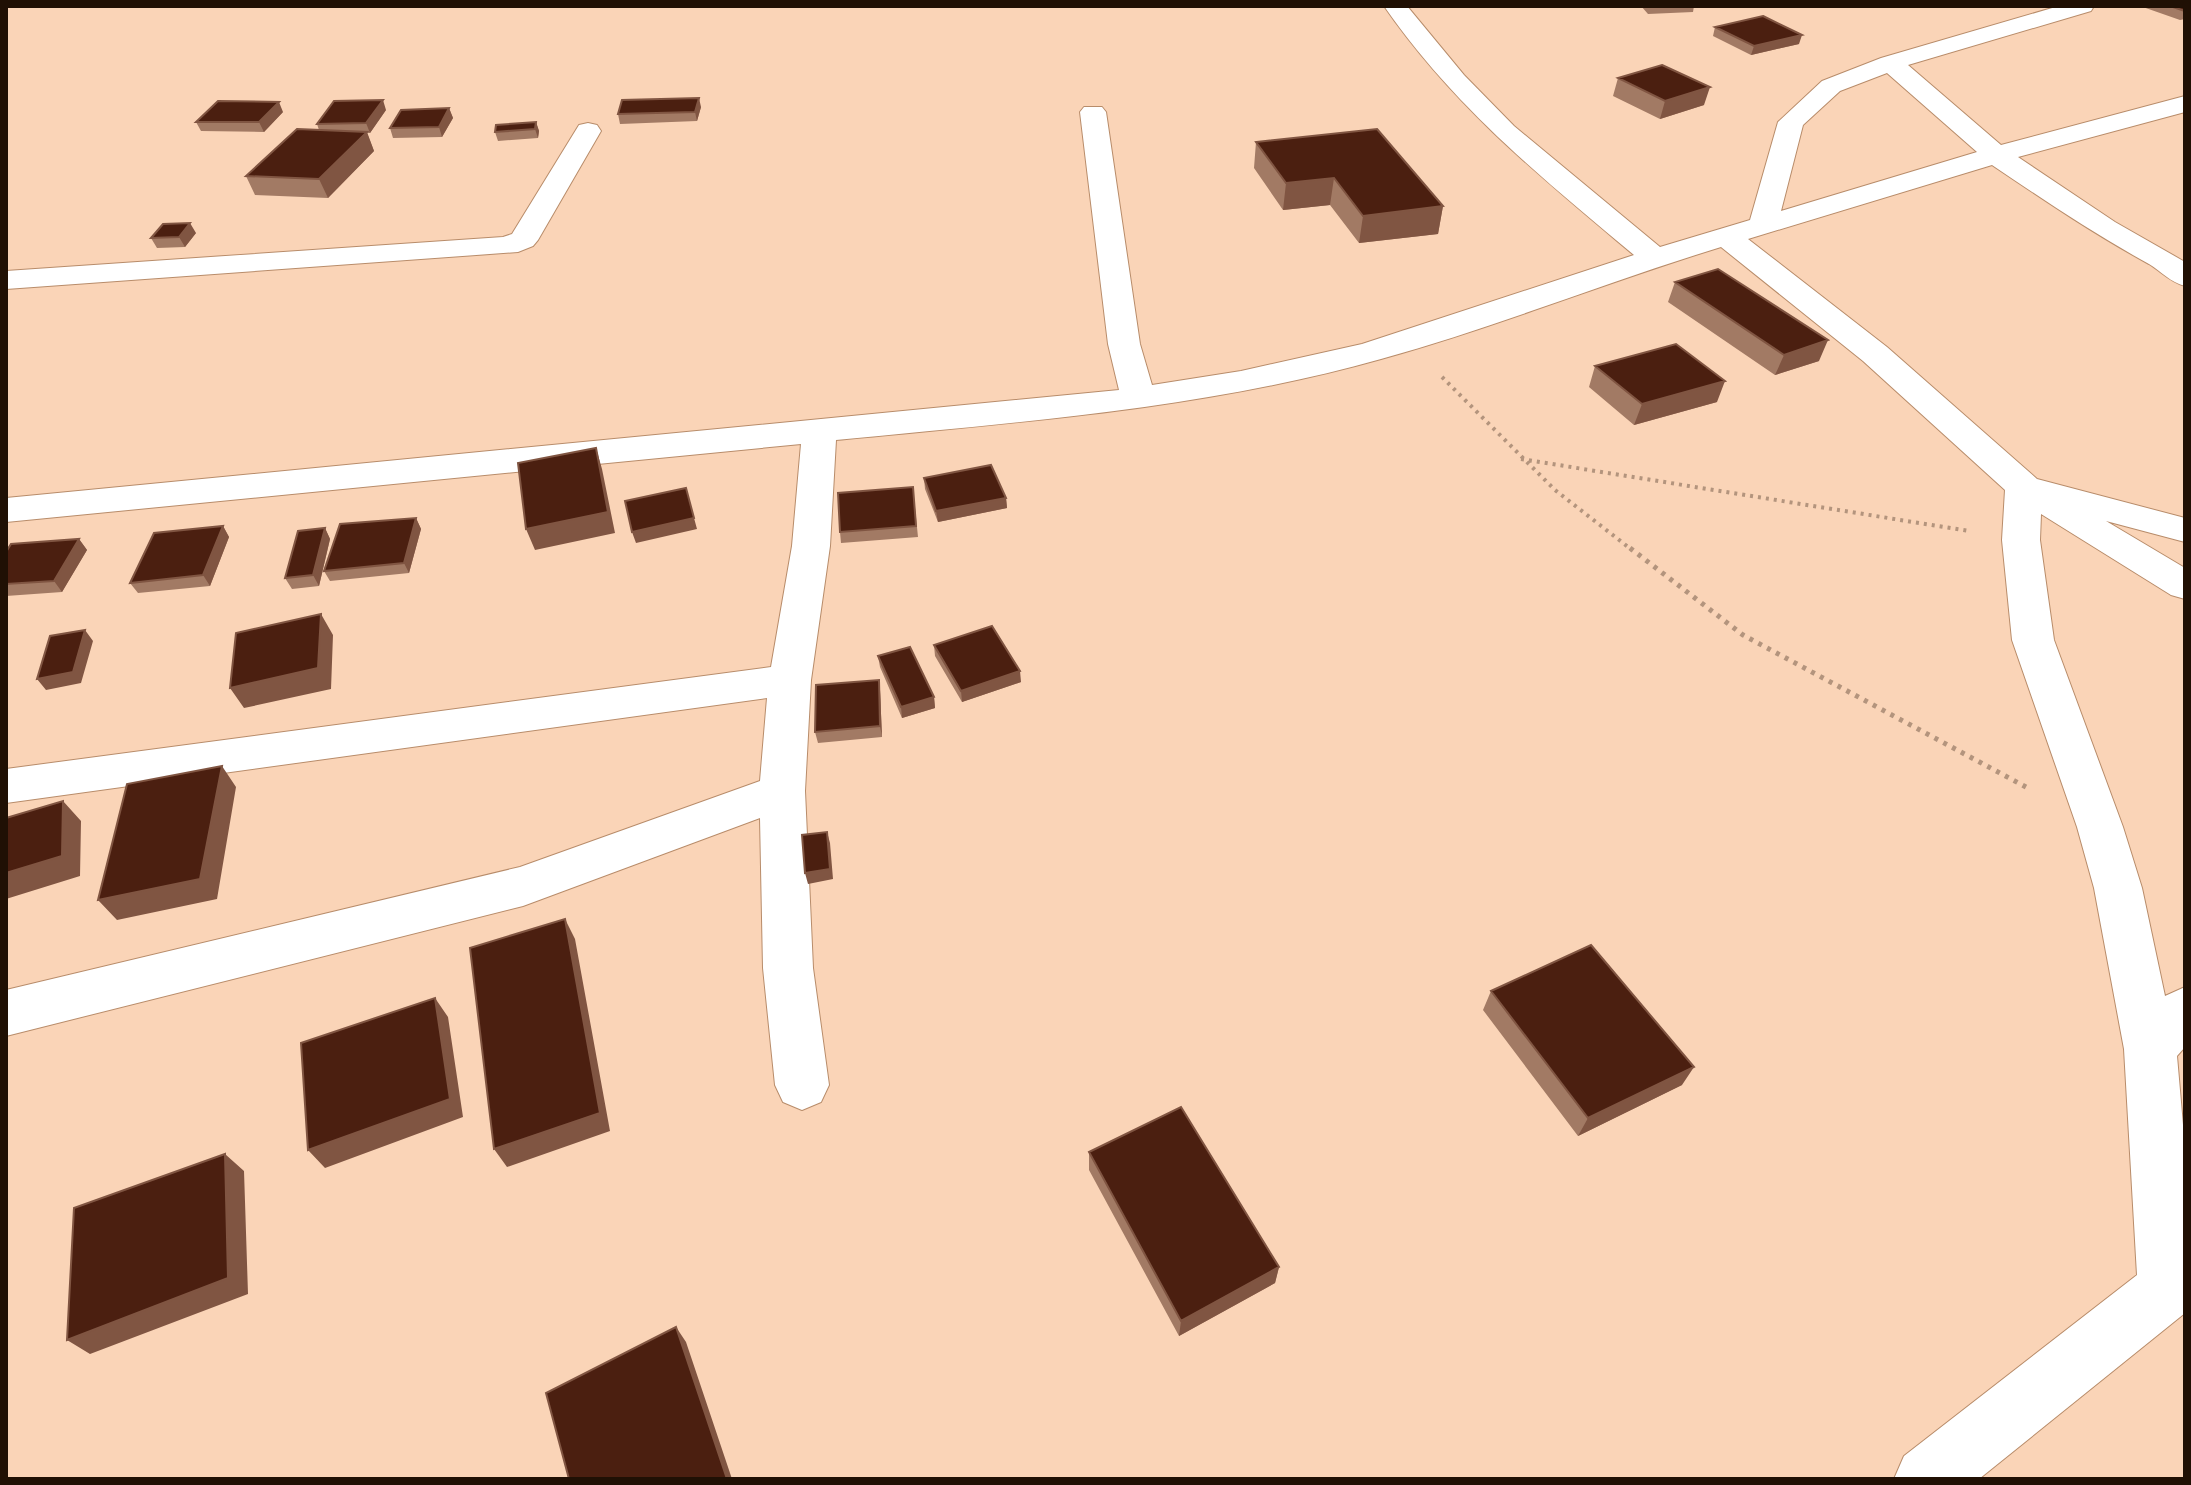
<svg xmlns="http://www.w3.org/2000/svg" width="2191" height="1485" viewBox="0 0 2191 1485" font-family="'Source Sans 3',sans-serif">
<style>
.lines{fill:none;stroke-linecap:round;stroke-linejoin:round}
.minor-casing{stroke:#b88c6a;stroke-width:2}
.path-far1{stroke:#b3947d;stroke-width:4;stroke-dasharray:3 5;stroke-linecap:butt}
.path{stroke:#b3947d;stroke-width:5;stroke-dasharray:4 6;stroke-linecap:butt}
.minor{fill:#fff;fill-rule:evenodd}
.wall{fill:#a27a64}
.shaded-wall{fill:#805542}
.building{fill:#4b1f10;stroke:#805542;stroke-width:2}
</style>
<rect width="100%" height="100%" fill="#fad4b7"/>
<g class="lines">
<!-- minor casing -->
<g class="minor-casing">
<path id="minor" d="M1384 6H1407L1464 75 1514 126 1660 247 1750 220 1778 122 1822 81 1881 58 2059 6H2094L2091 11 1908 65 2001 145 2185 96V112L2018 157 2115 222 2185 262V286C2170 282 2162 272 2149 264 2094 234 2044 200 1992 165L1748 239 1887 347 2037 479 2185 518V542L2106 521 2185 568V599L2171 595 2041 514 2040 540 2054 640 2123 827 2142 888 2165 996 2185 987V1047L2177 1056 2185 1148V1313L1979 1479H1894L1904 1456 2137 1275 2124 1049 2094 888 2077 827 2012 640 2002 540 2005 490 1863 361 1721 247C1607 282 1496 327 1381 359 1204 409 1018 422 836 440L830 546 811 680 805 791 813 968 829 1085 821 1102 802 1110 783 1102 775 1085 763 968 760 818 523 906 6 1036V990L520 867 760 781 767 698 6 803V769L771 667 792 546 801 444 6 522V498L1119 390 1108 344 1080 112 1084 107H1102L1106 112 1140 344 1152 385 1241 371 1362 344 1634 255C1541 177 1454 107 1384 6ZM1887 73 1977 152 1781 211 1803 125 1840 91Z
M588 123 597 125 601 131 538 240 533 246 518 252 6 289V271L503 237 512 234 579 125Z"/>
</g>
<!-- path-far1 -->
<path class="path-far1" d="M1442 377 1555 490 1632 550
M1521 459 1969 531"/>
<!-- path -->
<path class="path" d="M1630 548 1743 635 2026 787"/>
<!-- minor -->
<use href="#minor" class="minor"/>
</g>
<!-- wall -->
<path class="wall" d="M1641 6H1694L1693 12 1648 14Z
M2140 6H2185V19L2180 20Z
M1715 27 1799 44 1751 55 1713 36Z
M1618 78 1704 105 1660 119 1613 96Z
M701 107 697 121 620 124 618 114Z
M449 108 453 118 442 137 393 138 390 128Z
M386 110 370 133H367L374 151 328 198 255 195 246 176 319 130 317 124Z
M283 112 264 132 201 131 196 122Z
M536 122 539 131 538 138 498 141 495 132Z
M1256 142 1443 206 1438 234 1359 243 1330 205 1283 210 1254 168Z
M196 233 185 247 157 248 151 238Z
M1675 282 1819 361 1775 375 1668 302Z
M1595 366 1717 402 1634 425 1589 387Z
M924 478 1006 498 1007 508 938 522 925 489Z
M913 487 918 537 841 543 840 532Z
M416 518 421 529 409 573 330 581 324 571Z
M223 526 229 537 210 586 138 593 130 583Z
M325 528 330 539 319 586 292 589 285 578Z
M79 539 87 550 62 592 6 596V552Z
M934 645 1021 682 962 702 935 656Z
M878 656 934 697 935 708 902 718 880 667Z
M879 680 880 690 882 737 818 743 815 732Z
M1491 991 1682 1085 1578 1136 1483 1010Z
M1089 1152 1279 1267 1275 1283 1179 1336 1089 1170Z"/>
<!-- shaded-wall -->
<path class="shaded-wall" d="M1802 35 1799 44 1751 55 1754 46Z
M1710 87 1704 105 1660 119 1665 101Z
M699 98 701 107 697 121 695 112Z
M383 100 386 110 370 133 366 123Z
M279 102 283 112 264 132 259 122Z
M449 108 453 118 442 137 439 127Z
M536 122 539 131 538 138 535 129Z
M367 132 374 151 328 198 319 179Z
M1334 178 1330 205 1283 210 1286 183Z
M1443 206 1438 234 1359 243 1363 216Z
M190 223 196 233 185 247 179 237Z
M1828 340 1819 361 1775 375 1784 355Z
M1725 381 1717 402 1634 425 1642 404Z
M596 448 602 469 615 533 535 550 526 529Z
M1006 498 1007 508 938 522 936 511Z
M416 518 421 529 409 573 404 563Z
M694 518 697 529 636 543 632 532Z
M223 526 229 537 210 586 203 575Z
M325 528 330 539 319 586 313 575Z
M79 539 87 550 62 592 54 581Z
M321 614 333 635 331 689 244 708 230 688Z
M85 630 93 641 81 683 46 690 37 679Z
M1020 671 1021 682 962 702 961 691Z
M879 680 880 690 882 737 880 726Z
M934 697 935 708 902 718 901 707Z
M222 766 236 787 217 899 117 920 98 900Z
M63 801 81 821 80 876 6 899V873Z
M827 832 830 843 833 879 808 884 805 873Z
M565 919 575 939 610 1131 507 1167 494 1149Z
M435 998 448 1017 463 1117 325 1168 308 1150Z
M1694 1067 1682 1085 1578 1136 1588 1118Z
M225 1154 244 1171 248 1294 90 1354 67 1340Z
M1279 1267 1275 1283 1179 1336 1181 1321Z
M676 1327 686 1342 732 1479H727Z"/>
<!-- building -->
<path class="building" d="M2170 6H2185V11Z
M1763 16 1802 35 1754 46 1715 27Z
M1662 65 1710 87 1665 101 1618 78Z
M699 98 695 112 618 114 622 100Z
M383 100 366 123 317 124 334 101Z
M218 101 279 102 259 122H196Z
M449 108 439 127 390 128 401 110Z
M536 122 535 129 495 132 496 125Z
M297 129 367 132 319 179 246 176Z
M1377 129 1443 206 1363 216 1334 178 1286 183 1256 142Z
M190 223 179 237 151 238 163 224Z
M1718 269 1828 340 1784 355 1675 282Z
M1676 344 1725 381 1642 404 1595 366Z
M596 448 608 512 526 529 518 463Z
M991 465 1006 498 936 511 924 478Z
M913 487 916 526 840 532 838 493Z
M686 488 694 518 632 532 625 501Z
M416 518 404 563 324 571 340 524Z
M223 526 203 575 130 583 154 533Z
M325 528 313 575 285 578 298 531Z
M79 539 54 581 6 584V552L11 544Z
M321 614 318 668 230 688 236 633Z
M992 626 1020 671 961 691 934 645Z
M85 630 73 672 37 679 50 636Z
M910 647 934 697 901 707 878 656Z
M879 680 880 726 815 732 816 685Z
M222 766 200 879 98 900 127 784Z
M63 801 62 856 6 873V818Z
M827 832 830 869 805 873 802 835Z
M565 919 600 1113 494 1149 470 948Z
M1591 945 1694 1067 1588 1118 1491 991Z
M435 998 450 1099 308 1150 301 1043Z
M1181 1107 1279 1267 1181 1321 1089 1152Z
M225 1154 228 1278 67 1340 74 1208Z
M676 1327 727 1479H569L546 1393Z"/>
<!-- border -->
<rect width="2191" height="1485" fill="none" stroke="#201004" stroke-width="16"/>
</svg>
